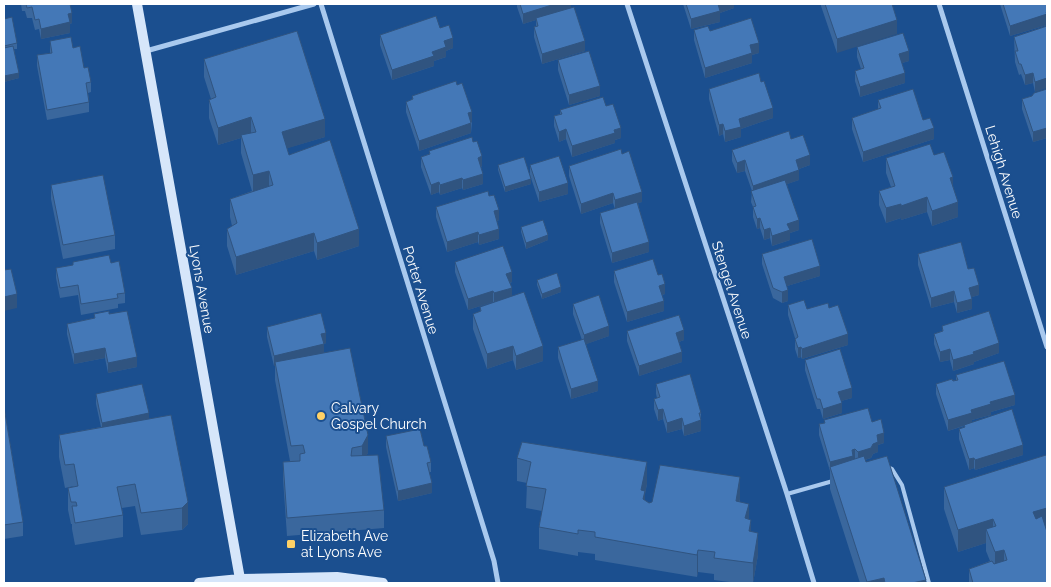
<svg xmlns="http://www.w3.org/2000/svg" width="1051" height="587" viewBox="0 0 1051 587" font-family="Raleway,sans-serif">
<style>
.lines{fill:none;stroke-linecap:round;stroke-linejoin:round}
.lane{stroke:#a9c9ee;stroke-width:4}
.street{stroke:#a9c9ee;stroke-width:5}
.secondary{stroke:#d6e6fa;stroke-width:10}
.wall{fill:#3a679d}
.shaded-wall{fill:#305480}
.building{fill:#4478b7;stroke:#305480}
.poi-dot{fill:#ffd166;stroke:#1b4f8f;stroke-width:2}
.labels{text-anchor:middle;stroke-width:4;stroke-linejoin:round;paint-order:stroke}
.street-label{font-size:14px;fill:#fff;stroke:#1b4f8f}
.poi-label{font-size:14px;fill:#fff;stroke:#1b4f8f;text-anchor:start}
</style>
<rect width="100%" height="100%" fill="#1b4f8f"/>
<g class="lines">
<!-- lane -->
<path class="lane" d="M888 467 892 469 902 485 929 583
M787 494 833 481"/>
<!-- street -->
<path class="street" d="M321 4 494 561 498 583
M627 4 787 494 814 583
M939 4 1047 347
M146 51 314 4"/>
<!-- secondary -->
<path class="secondary" d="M137 4 240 579
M199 583 240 579 337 577 383 583"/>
</g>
<!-- wall -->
<path class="wall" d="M21 4H70L72 23 70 24V33L41 39 39 29 35 30 32 18H27L25 11H22Z
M517 4H571V8L585 51 542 64 534 37V27L536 26V20L523 24 517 7Z
M683 4H734V8L720 13V22L691 29Z
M821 4H892L837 53 821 6Z
M1000 4H1047V25L1010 36Z
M4 19 17 43V49H14L19 78 4 82Z
M1047 26 1035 92 1033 83 1025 85 1021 74 1019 75 1015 62 1014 37Z
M440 28 453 48 446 51V57L434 61V66L392 80 380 45V35Z
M694 30 710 31 759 53 752 55V63L705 78 694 40Z
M50 41 73 48 84 68 91 82V92L88 93 89 102V112L47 120 37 66V55L50 53Z
M857 47 909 61 902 63 905 83 860 97 855 81V71L861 69 857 57Z
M204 59 325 137 287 148 289 155 359 246 317 260 314 251 236 275 227 246V229L232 226 230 217V199L252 191 241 153V138L218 145 209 118V100L211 99 204 77Z
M558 60 600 96 569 105 558 70Z
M761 82 773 118 741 129V137L725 142 723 134 719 136 709 99V89Z
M1047 89V138L1033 142 1022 109V99L1032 96Z
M412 96 472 122 471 133 419 151 406 112V102L412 100Z
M878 100 923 120 934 139 863 162 852 129V118L878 109Z
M606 106 621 138 615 140V143L572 157 566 139 559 142 554 126V116L560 114V110Z
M791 139 810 165 799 169V180L787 184 799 230 790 233V240L772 246 770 238 764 240 760 228 757 229 753 217V207L751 202 752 191 745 171 737 173 732 161V150Z
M1047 146V159L1046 157V147Z
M429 151 482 166 481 167 483 184 463 190 462 188 440 195 439 192 431 195 421 167V157L429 154Z
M622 154 642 202 638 203 649 252 612 263 600 223V213L615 209 613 203 581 214 569 176V166Z
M934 155 953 186 958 217 932 226 927 212 901 220V218L886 223 879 205V191L891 187 886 173V158Z
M498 165 531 184 505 192 498 170Z
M530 165 568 194 539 202 530 175Z
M51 185 115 235V249L63 259 51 199Z
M489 196 499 220 497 221 499 239 479 245 478 242 447 252 436 217V207Z
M521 227 548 240 526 249 521 232Z
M762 254 820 276 787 286 788 301 782 303 773 298 762 264Z
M918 254 968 269 979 295 972 297V309L957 313 954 302 931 308 918 265Z
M455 262 512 282 510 283 512 297 543 361 516 370 513 360 487 369 473 329V314L480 312V307L494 303 493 302 468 310 455 272Z
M111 263 125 293V303L118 304V308L81 315 78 295 60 298 56 278V268Z
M614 271 658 275 665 294 662 295 664 311 627 322 614 282Z
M537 280 561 292 542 299 537 285Z
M573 304 609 336 586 344 598 391 571 399 558 358V347L582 340 573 314Z
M788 305 807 309 829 308 848 345 802 359 801 357 798 358 795 349V338L788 315Z
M94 314H109L137 367 108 373 105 358 74 364 67 334V324L94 318Z
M942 326 999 353 974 362V364L953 371 950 360 940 362 934 344V334L942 331Z
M267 327 326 343 324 344V353L368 453 366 455 384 510V528L287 536 283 479V462L290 461 275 380V366H274L267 337Z
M627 331 684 340 679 342 682 362 639 376 627 341Z
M805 360 852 398 841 401 842 413 823 419 820 409H817L805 370Z
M956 375 1015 405 991 412V415L972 420V422L1023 455 975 470 974 468 969 470 959 439V429L964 427V426L948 431 936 394V384L956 380Z
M656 384 701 413V431L684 436 682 429 667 433 663 419 658 421 654 409V399L657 398 656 394Z
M96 394 149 419 171 415 188 524 182 530 141 535 135 506 122 508 123 515V537L75 545 72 529V524H71L68 510V488L74 486 65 488 59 457V435L101 427 96 404Z
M4 407 23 522V536L4 539Z
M824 420 872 422 884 443 878 445V452L873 454 871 458 865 460 926 583H860L830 489V471L819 435V424L824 423Z
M386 436 424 446 431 462V472H429L432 493 398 501 386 447Z
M517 458 647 484 645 494V500L649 503 740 499V502L749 519 751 532 758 555 753 583H737L714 580V574L698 572 697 577 595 560V554L578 552V556L539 549V527L542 511 526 508 527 483 517 481Z
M944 487 1047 530V583H969V569L990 561 986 551V543L958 552 944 509Z"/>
<!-- shaded-wall -->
<path class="shaded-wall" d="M555 4H571V9L536 18V20L523 24V14Z
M718 4H734V8L720 13V22L691 29V19Z
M1047 12V25L1010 36V26Z
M72 13V23L70 24V33L41 39V29L68 14Z
M897 20V34L837 53V39Z
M453 38V48L446 51V57L434 61V66L392 80V70L432 52 444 41Z
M585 41V51L542 64V54Z
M759 43V53L752 55V63L705 78V68L750 45Z
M909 51V61L899 64V54Z
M19 73V78L4 82V76Z
M905 73V83L860 97V87Z
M1033 73V83L1025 85V75Z
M1047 78V88L1035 92V82Z
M600 86V96L569 105V95Z
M773 108V118L741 129V137L725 142V131L739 119Z
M472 112V122L468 124V113Z
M251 117V135H241V138L218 145V128Z
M325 119V137L282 150V132Z
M471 123V133L419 151V141Z
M723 124V134L719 136V125Z
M621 128V138L615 140V143L572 157V146Z
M934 128V139L863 162V152Z
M1047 128V138L1033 142V132Z
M566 129V139L559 142V132Z
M810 155V165L796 170V160Z
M482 156V166L478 168V158Z
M745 160V171L737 173V163Z
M799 170V180L753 196V186Z
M269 171V189L253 193V175Z
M483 174V184L463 190V180Z
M953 177V191L950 178Z
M462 178V188L440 195V185Z
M531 179V184L505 192V187Z
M439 182V192L431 195V185Z
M568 183V194L539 202V192Z
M642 192V202L615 210V200Z
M613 193V203L581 214V204Z
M927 197V212L901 220V206Z
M958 202V217L932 226V211Z
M901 204V218L886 223V208Z
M499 210V220L494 222V211Z
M760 218V228L757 229V219Z
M799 220V230L790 233V240L772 246V236L787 224Z
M770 228V238L764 240V230Z
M359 229V246L317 260V243Z
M499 229V239L479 245V235Z
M478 232V242L447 252V242Z
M314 233V251L236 275V257Z
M548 235V240L526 249V243Z
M649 242V252L612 263V253Z
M820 266V276L784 287V277Z
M512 272V282L506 284V274Z
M665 284V294L659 296V286Z
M979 285V295L969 298V288Z
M561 287V292L542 299V294Z
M512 288V298L494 303V293Z
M788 290V301L782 303V292Z
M493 291V302L468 310V299Z
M954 291V302L931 308V298Z
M17 294V308L4 311V297Z
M972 299V309L957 313V303Z
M664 301V311L627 322V312Z
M609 326V336L584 345V335Z
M684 330V340L676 343V333Z
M326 333V343L324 344V354L275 362V366H274V356L321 334Z
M848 334V345L802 359V349Z
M999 343V353L974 362V364L953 371V360L973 352Z
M513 346V360L487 369V354Z
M543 346V361L516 370V356Z
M801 347V357L798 358V348Z
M105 348V358L74 364V354Z
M950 349V360L940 362V352Z
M682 352V362L639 376V366Z
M137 357V367L108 373V363Z
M598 381V391L571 399V389Z
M852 388V398L838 402V392Z
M1015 395V405L991 412V415L972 420V423L948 431V420L990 402Z
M842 403V413L823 419V409Z
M663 409V419L658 421V410Z
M149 413V423L102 434V423Z
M682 418V429L667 433V423Z
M701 420V431L684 436V426Z
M884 433V443L878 445V452L873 454 871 458 858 462V452L877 435Z
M368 435V453L362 464V446Z
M1023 445V455L975 470V460Z
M855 449V460L830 468V462Z
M974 458V468L969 470V459Z
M647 462V484L645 494V513L641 490Z
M740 477V499L736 523V501Z
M432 483V493L398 501V491Z
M188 502V524L182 530V508Z
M749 504V527L745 518Z
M1047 508V530L1033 534V512Z
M993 519V541L986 529V543L958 552V530Z
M751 520V542L749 531Z
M758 533V555L753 583V563Z
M698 550V572L697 577V555Z
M1004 550V572L995 574V552Z
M884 578V583H867V582Z
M926 580V583H912Z"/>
<!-- building -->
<path class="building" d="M26 4H70L72 13 68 14 70 22 41 29 39 19 35 20 32 7 27 8Z
M520 4H555L523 14Z
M686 4H718L720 11 691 19Z
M825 4H892L897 20 837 39Z
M1003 4H1047V12H1046L1047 14 1010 26Z
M574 7 585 41 542 54 534 27 538 26 536 18Z
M436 16 440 28 449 25 453 38 444 41 446 47 432 52 434 56 392 70 380 35Z
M12 17 17 43 4 46V19Z
M751 18 759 43 750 45 752 53 705 68 694 30 708 26 710 31Z
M1047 26V78L1035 82 1033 73 1025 75 1021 64H1019L1015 51H1018L1014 37Z
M297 31 325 119 282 132 289 155 330 140 359 229 317 243 314 233 236 257 227 229 237 223 230 199 273 185 269 171 253 175 241 135 256 132 251 117 218 128 209 100 216 97 204 59Z
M903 33 909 51 899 54 905 73 860 87 855 71 864 68 857 47Z
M71 37 73 48 80 46 84 68 88 67 91 82 86 83 89 102 47 110 37 55 52 53 50 41Z
M13 46 19 73 4 76V48Z
M589 51 600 86 569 95 558 60Z
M759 73 761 82 764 81 773 108 739 119 741 127 725 131 723 124 719 125 709 89Z
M456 81 457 85 462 83 472 112 468 113 471 123 419 141 406 102 413 99 412 96Z
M913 89 923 120 930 118 934 128 863 152 852 118 881 108 878 100Z
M1047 89V128L1033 132 1022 99 1032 96 1034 93Z
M603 97 606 106 613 104 621 128 614 130 615 133 572 146 566 129 559 132 554 116 562 114 560 110Z
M789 131 791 139 803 135 810 155 796 160 799 170 753 186 745 160 737 163 732 150Z
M472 137 473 142 477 141 482 156 478 158 483 174 463 180 462 178 440 185 439 182 431 185 421 157 430 154 429 151Z
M930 144 934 155 944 152 953 177 950 178 958 202 932 211 927 197 901 206V204L886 208 879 191 895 186 886 158Z
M621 149 622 154 629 151 642 192 615 200 613 193 581 204 569 166Z
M559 156 568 183 539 192 530 165Z
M524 157 531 179 505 187 498 165Z
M103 175 115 235 63 245 51 185Z
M785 180 799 220 787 224 790 230 772 236 770 228 764 230 760 218 757 219 753 207 756 206 751 191Z
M488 191 489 196 494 195 499 210 494 211 499 229 479 235 478 232 447 242 436 207Z
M637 202 649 242 612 253 600 213Z
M543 220 548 235 526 243 521 227Z
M812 239 820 266 784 277 788 290 782 292 773 288 762 254Z
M961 242 968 269 974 268 979 285 969 288 972 299 957 303 954 291 931 298 918 254Z
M503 246 512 272 506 274 512 288 494 293 493 291 468 299 455 262Z
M109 255 111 263 119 261 125 293 117 294 118 298 81 304 78 285 60 288 56 268 73 265V262Z
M653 259 658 275 662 274 665 284 659 286 664 301 627 312 614 271Z
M11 269 17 294 4 297V270Z
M557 273 561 287 542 294 537 280Z
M524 292 543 346 516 356 513 346 487 354 473 314 481 311 480 307Z
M599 295 609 326 584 335 573 304Z
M804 300 807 309 828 303 829 308 838 305 848 334 802 349 801 347 798 348 795 339 798 337 788 305Z
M109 311V314L127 311 137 357 108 363 105 348 74 354 67 324 95 318 94 314Z
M989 311 999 343 973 352 974 354 953 360 950 349 940 352 934 334 943 331 942 326Z
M321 313 326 333 321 334 324 344 274 356 267 327Z
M679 315 684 330 676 333 682 352 639 366 627 331Z
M584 339 598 381 571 389 558 347Z
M350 348 368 435 362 446 352 448 351 456 378 455 384 510 287 518 283 462 300 461V454L305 453 303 445 291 446 275 362Z
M840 349 852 388 838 392 842 403 823 409 820 399H817L805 360Z
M1004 361 1015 395 990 402 991 404 971 410 972 413 948 420 936 384 952 379 953 381 958 380 956 375Z
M690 374 701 413H699L701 420 684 426 682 418 667 423 663 409 658 410 654 399 660 397 656 384Z
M142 384 149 413 102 423 96 394Z
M4 407 23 522 4 525Z
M868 408 872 422 881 419 884 433 877 435 878 442 873 444 871 448 858 452 855 449 852 450 853 456 830 462 819 424 825 423 824 420Z
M1012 409 1023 445 975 460 974 458 969 459 959 429 965 427 964 425Z
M171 415 188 502 182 508 141 513 135 484 117 487 123 515 75 523 72 506H77L76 502H71L68 488 78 486 74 464 65 465 59 435Z
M420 429 424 446H427L431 462 427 463 432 483 398 491 386 436Z
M522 442 647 462 641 490 645 491 643 499 649 503 652 502 660 465 740 477 736 501 749 504 745 518 751 520 749 531 758 533 753 563 714 558 715 552 698 550 697 555 595 537V532L578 530V534L539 527 546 489 526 486 531 462 517 458Z
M1046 455 1047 458V508L1033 512 1036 519 1042 516 1047 532V583H973L969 569 992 561 994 564 1007 560 1004 550 995 552 986 529 996 526 993 519 958 530 944 487Z
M864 456 866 462 887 456 926 580 912 583H885L884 578 867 582 830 467Z"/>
<!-- markers -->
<g class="poi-dot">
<circle cx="321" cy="416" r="5"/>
<rect x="286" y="539" width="10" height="10" rx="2.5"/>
</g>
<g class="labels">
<!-- street labels -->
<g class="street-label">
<text transform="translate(1004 172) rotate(73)" y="5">Lehigh Avenue</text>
<text transform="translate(202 289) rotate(80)" y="5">Lyons Avenue</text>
<text transform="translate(421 290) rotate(73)" y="5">Porter Avenue</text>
<text transform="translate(732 290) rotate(72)" y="5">Stengel Avenue</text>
</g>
<!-- poi labels -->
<g class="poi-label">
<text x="331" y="413">Calvary<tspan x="331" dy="16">Gospel Church</tspan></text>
<text x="301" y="541">Elizabeth Ave<tspan x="301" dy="16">at Lyons Ave</tspan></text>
</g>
</g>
<!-- border -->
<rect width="1051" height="587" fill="none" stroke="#ffffff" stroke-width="10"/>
</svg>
